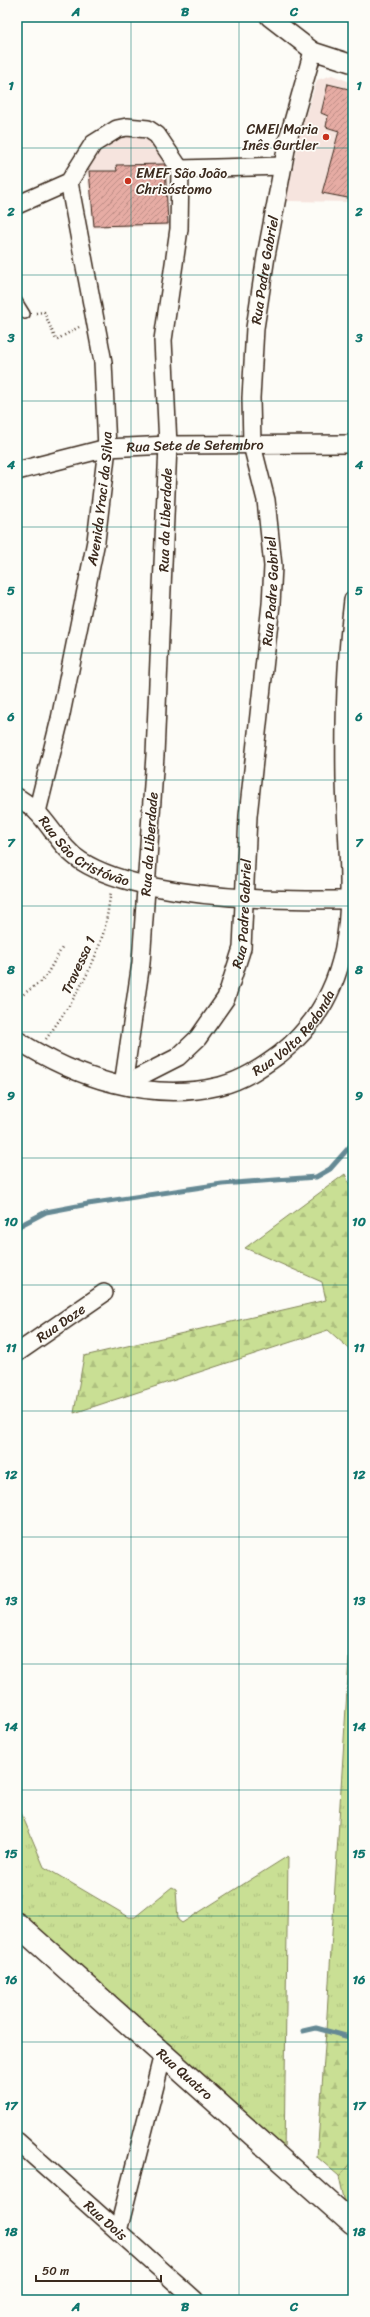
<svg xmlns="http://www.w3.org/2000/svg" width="370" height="2317" viewBox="0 0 370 2317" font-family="Sriracha,sans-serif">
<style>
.built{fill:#f6e4de}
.grass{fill:url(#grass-tufts);stroke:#828459}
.forest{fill:url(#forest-firs);stroke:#828459}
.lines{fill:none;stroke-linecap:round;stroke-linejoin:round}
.stream{stroke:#658994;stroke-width:5}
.building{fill:url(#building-hatch);stroke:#3b2a1e}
.lane-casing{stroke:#3b2a1e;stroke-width:12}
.street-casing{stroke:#3b2a1e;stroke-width:20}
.secondary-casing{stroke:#3b2a1e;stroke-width:25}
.path{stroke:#3b2a1e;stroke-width:2.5;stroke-dasharray:1 3;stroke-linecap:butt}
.lane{stroke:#fdfcf7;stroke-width:9}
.street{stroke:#fdfcf7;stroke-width:17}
.secondary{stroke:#fdfcf7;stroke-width:22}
.grid{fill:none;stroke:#0f766e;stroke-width:1;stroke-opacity:0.55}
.poi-dot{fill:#c8321e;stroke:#fdfcf7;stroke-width:1.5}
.labels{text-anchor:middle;stroke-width:3.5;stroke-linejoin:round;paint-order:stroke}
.poi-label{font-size:14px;fill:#3b2a1e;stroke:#fdfcf7;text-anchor:end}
.street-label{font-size:14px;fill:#3b2a1e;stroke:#fdfcf7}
.neatline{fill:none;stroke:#0f766e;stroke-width:1.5}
.grid-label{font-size:13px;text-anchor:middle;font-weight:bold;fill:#0f766e}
</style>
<defs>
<pattern id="grass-tufts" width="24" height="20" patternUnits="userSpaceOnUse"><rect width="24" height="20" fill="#c9df94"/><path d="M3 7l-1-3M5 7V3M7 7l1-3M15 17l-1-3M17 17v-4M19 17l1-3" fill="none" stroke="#aec07f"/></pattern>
<pattern id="forest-firs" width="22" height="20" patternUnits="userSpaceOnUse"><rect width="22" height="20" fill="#c9df94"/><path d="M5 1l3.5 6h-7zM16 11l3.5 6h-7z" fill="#aec07f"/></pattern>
<pattern id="building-hatch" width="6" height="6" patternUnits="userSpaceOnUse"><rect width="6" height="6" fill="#e6aca4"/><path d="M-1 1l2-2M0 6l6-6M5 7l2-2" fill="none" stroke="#bc8c85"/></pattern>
</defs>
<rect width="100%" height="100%" fill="#fdfcf7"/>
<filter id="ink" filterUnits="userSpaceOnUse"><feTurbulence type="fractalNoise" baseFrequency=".025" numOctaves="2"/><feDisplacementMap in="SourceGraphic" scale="8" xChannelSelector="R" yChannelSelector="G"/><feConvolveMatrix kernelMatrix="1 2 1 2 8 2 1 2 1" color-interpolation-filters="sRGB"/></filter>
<g filter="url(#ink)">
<!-- built -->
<path class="built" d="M332 75 353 83V202L286 201 301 130 317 80Z
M125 137H134L148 140 167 159 169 226 93 228 87 173 91 161 109 144Z"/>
<!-- grass -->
<path class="grass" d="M353 1594V2038L326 2031Z
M17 1803 44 1867 129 1917H135L172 1887 176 1889 178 1920 182 1923 288 1856 284 2156 92 1982 17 1911Z
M353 2160V2211L345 2203 339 2176Z"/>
<!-- forest -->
<path class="forest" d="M345 1174 353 1192V1352L328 1330 74 1413 84 1356 326 1300 322 1282 245 1248Z
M326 2031 353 2038V2160L339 2176 317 2157Z"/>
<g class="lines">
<!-- stream -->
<path class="stream" d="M17 1227 46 1212 88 1204 222 1184 316 1177 330 1169 353 1143
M303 2031 316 2028 353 2038"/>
</g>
<!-- building -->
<path class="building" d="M328 84 353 90V199L322 193 339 131 326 127 328 116 321 113Z
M165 164 168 224 94 226 89 171H117L116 165Z"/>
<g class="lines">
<!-- lane casing -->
<g class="lane-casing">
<path id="lane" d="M17 301 25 314"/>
</g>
<!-- street casing -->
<g class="street-casing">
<g id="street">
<path d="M269 17 313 51 353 64"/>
<path d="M180 169 283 166"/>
<path d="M17 205 69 182 93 144 117 129 127 127 148 129 157 135 180 169 179 229 163 340 168 445 155 755 141 963 123 1085"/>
<path id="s1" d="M17 471 107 448 168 445 353 444"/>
<path id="s2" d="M17 797C23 801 31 806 36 811 52 827 62 849 81 861 103 875 129 882 155 887 220 900 285 900 351 900"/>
<path id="s3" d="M37 812 60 719 96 541 107 448 103 362 69 182"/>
<path id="s4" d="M17 1040C76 1078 149 1103 220 1086 243 1080 261 1068 280 1054 370 982 347 880 345 779 344 719 346 659 353 600"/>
<path id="s5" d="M123 1085 178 1057 198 1038 226 998 242 948 248 816 271 604 273 566 266 500 252 445 251 398 255 328 266 256 288 139 313 51"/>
<path id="s6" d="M17 1353 104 1293"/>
<path id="s7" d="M17 2141 195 2300"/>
<path d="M118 2231 163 2054"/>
</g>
</g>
<!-- secondary casing -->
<g class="secondary-casing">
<g id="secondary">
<path id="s8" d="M17 1924 353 2224"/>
</g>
</g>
<!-- path -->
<path class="path" d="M36 313 44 312 56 340 79 327
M17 572V574
M17 999 44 979 62 948
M46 1039C69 1007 90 976 102 937 107 923 108 907 111 892"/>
<!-- lane -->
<use href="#lane" class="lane"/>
<!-- street -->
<use href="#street" class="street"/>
<!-- secondary -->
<use href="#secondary" class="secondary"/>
</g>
</g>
<!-- grid -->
<path class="grid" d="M131 17V2300M239 17V2300M17 148H353M17 275H353M17 401H353M17 527H353M17 653H353M17 780H353M17 906H353M17 1032H353M17 1158H353M17 1285H353M17 1411H353M17 1537H353M17 1664H353M17 1790H353M17 1916H353M17 2042H353M17 2169H353"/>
<!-- markers -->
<g class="poi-dot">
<circle cx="326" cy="137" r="4"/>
<circle cx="128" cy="181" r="4"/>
</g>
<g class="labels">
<!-- poi labels -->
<g class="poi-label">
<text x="318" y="134">CMEI Maria<tspan x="318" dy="16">Inês Gurtler</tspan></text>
<text x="136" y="178" text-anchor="start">EMEF São João<tspan x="136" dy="16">Chrisóstomo</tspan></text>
</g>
<!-- street labels -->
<g class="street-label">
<text dy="5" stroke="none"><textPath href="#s5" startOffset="873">Rua Padre Gabriel</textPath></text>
<text dy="5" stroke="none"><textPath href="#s1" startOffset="181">Rua Sete de Setembro</textPath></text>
<text dy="5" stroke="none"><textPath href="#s3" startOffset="320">Avenida Yraci da Silva</textPath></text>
<text transform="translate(165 520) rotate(-88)" y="5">Rua da Liberdade</text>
<text dy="5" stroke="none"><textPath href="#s5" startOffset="549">Rua Padre Gabriel</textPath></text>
<text transform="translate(149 844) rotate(-86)" y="5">Rua da Liberdade</text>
<text dy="5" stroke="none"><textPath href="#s2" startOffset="88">Rua São Cristóvão</textPath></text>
<text dy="5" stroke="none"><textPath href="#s5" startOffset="225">Rua Padre Gabriel</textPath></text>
<text transform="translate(78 965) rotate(-65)" y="5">Travessa 1</text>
<text dy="5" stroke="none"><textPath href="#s4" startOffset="307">Rua Volta Redonda</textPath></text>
<text dy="5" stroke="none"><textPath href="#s6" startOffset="53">Rua Doze</textPath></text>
<text dy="5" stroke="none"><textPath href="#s8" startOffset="225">Rua Quatro</textPath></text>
<text dy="5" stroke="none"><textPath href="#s7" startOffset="119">Rua Dois</textPath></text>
</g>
</g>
<!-- margin -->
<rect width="370" height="2317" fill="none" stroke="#fdfcf7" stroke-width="44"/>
<!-- scale -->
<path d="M36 2275v6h125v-6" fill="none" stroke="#3b2a1e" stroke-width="2"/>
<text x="42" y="2275" font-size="12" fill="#3b2a1e" stroke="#fdfcf7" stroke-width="3" paint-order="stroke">50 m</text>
<rect x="22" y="22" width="326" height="2273" class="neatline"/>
<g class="grid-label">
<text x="76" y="16">A</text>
<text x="185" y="16">B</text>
<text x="294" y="16">C</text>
<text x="11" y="90">1</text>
<text x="359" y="90">1</text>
<text x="11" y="216">2</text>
<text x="359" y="216">2</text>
<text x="11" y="342">3</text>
<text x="359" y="342">3</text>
<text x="11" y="469">4</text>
<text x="359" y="469">4</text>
<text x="11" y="595">5</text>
<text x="359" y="595">5</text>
<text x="11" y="721">6</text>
<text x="359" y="721">6</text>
<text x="11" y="847">7</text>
<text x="359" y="847">7</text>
<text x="11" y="974">8</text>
<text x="359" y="974">8</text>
<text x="11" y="1100">9</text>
<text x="359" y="1100">9</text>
<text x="11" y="1226">10</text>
<text x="359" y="1226">10</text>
<text x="11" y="1352">11</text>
<text x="359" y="1352">11</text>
<text x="11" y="1479">12</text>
<text x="359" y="1479">12</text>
<text x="11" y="1605">13</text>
<text x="359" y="1605">13</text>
<text x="11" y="1731">14</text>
<text x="359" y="1731">14</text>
<text x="11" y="1858">15</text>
<text x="359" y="1858">15</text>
<text x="11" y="1984">16</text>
<text x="359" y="1984">16</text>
<text x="11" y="2110">17</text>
<text x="359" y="2110">17</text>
<text x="11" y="2236">18</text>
<text x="359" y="2236">18</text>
<text x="76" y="2311">A</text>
<text x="185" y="2311">B</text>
<text x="294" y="2311">C</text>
</g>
</svg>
